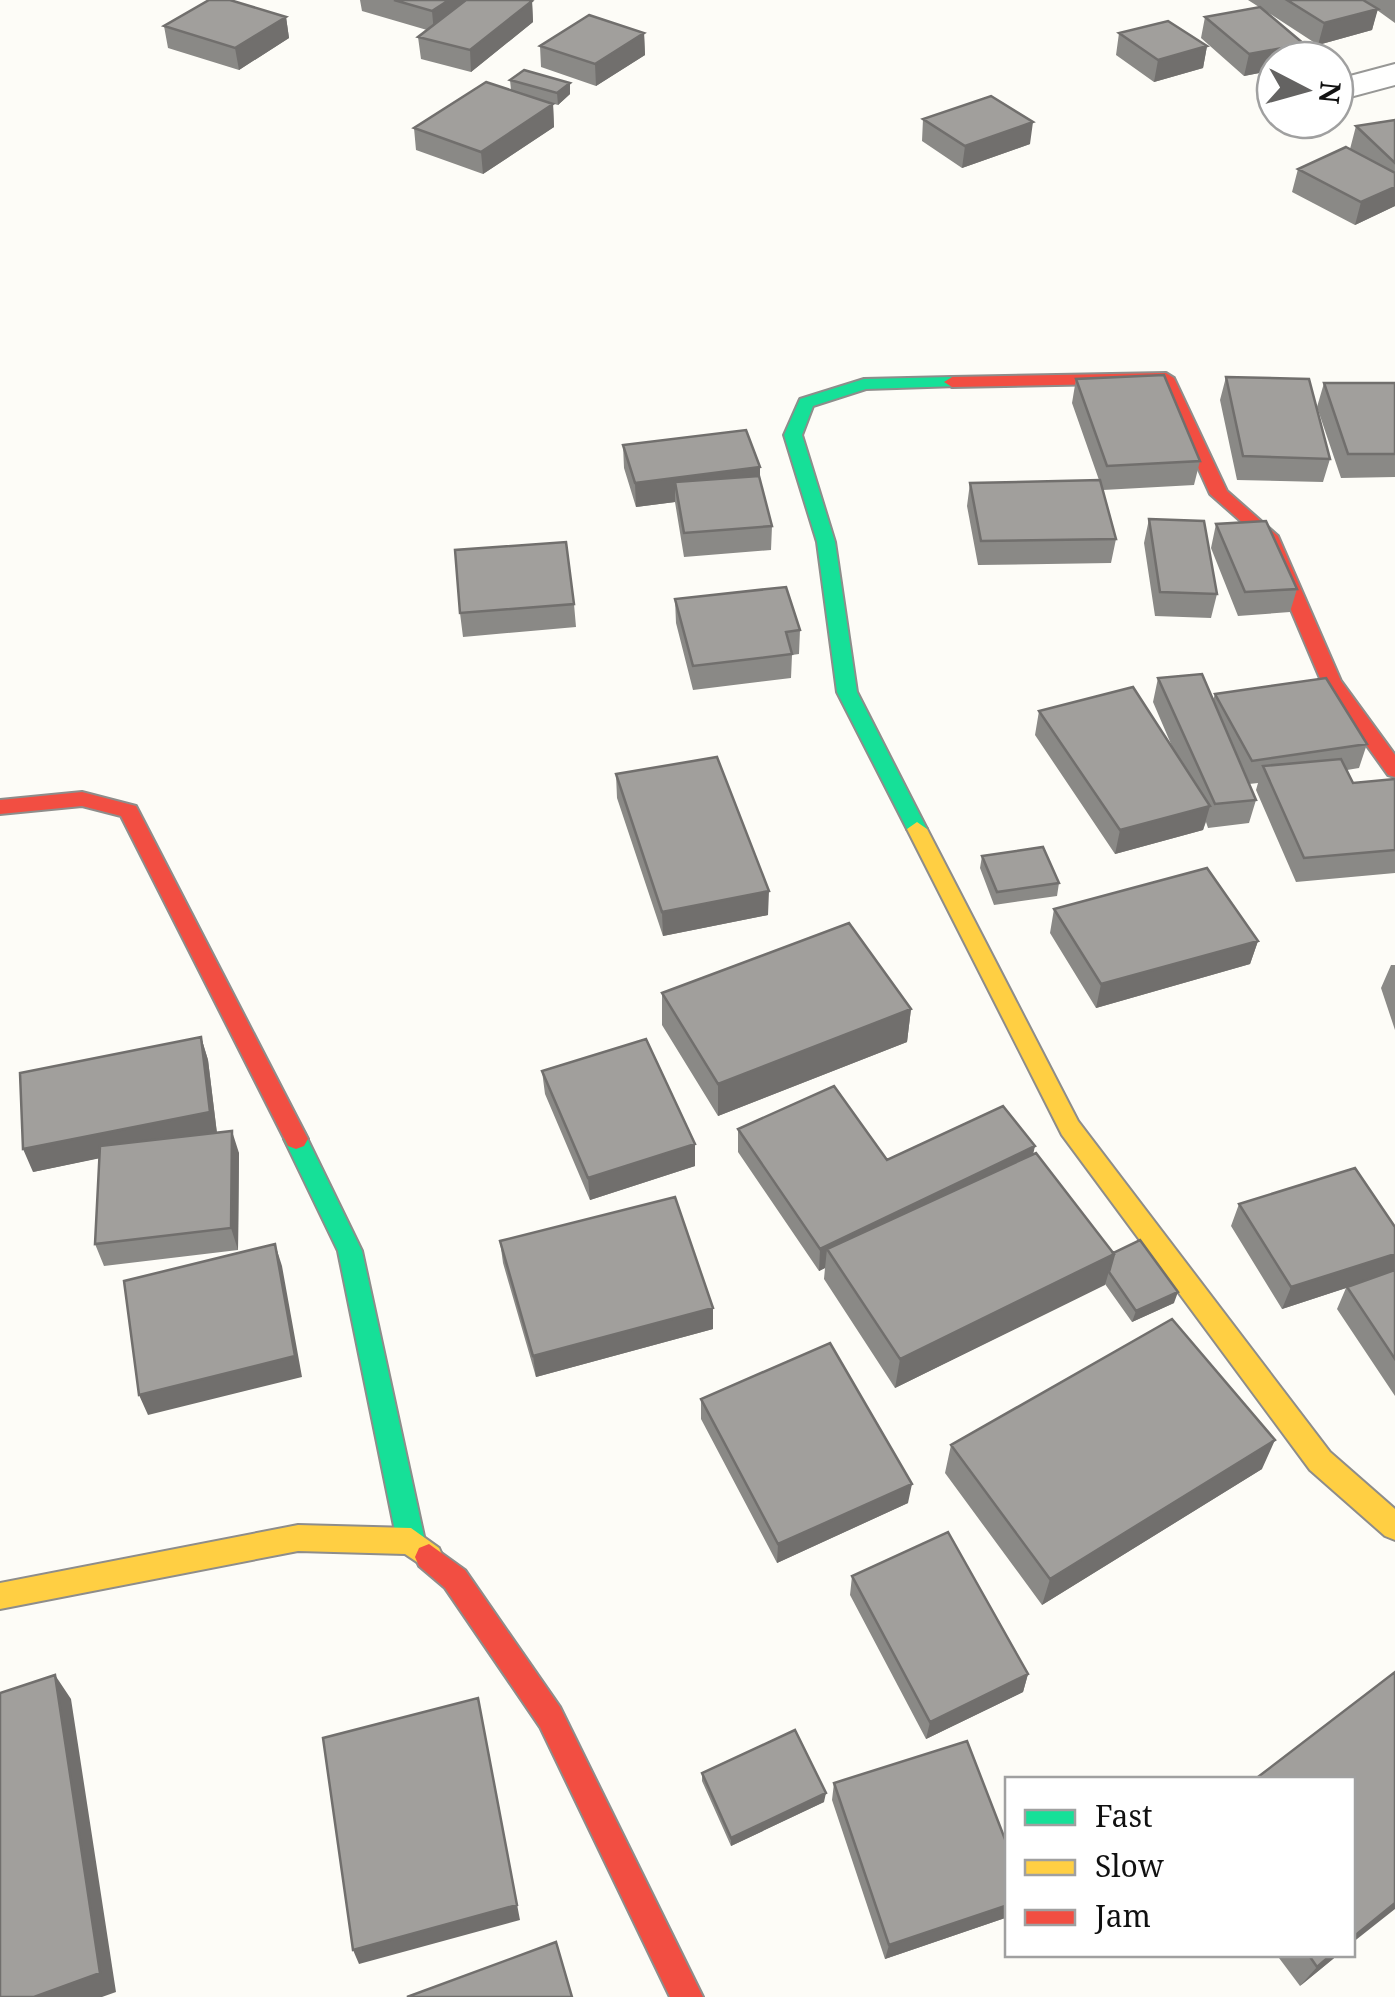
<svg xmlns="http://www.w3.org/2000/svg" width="1395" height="1997" viewBox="0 0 1395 1997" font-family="'Noto Serif',serif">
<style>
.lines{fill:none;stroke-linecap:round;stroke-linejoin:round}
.street-casing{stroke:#979795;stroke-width:4}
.fast-casing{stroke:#8e8d8b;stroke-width:4}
.slow-casing{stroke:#8e8d8b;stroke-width:4}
.jam-casing{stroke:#8e8d8b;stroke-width:4}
.street{fill:#fffffe;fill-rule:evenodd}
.fast{fill:#16e098;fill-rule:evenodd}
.slow{fill:#ffcf43;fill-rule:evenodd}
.jam{fill:#f24e42;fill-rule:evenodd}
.wall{fill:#8a8986}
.shaded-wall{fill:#716f6d}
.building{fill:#a19f9c;stroke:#716f6d;stroke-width:2.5}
</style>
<rect width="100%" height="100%" fill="#fdfcf7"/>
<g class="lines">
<!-- street casing -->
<g class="street-casing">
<path id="street" d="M1395 64V85L1335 101V80Z"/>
</g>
<!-- fast casing -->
<g class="fast-casing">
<path id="fast" d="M952 377 958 378V386L866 389 813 406 802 435 835 542 857 692 927 829 917 836 907 829 837 692 817 542 784 435 800 399 864 379Z
M296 1129 304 1132 362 1251 425 1541 421 1550 411 1554 401 1550 397 1541 338 1251 284 1139 288 1132Z"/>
</g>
<!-- slow casing -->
<g class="slow-casing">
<path id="slow" d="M917 822 927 829 1078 1121 1330 1452 1395 1509V1540L1385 1536 1310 1470 1062 1135 907 829Z
M298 1525 411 1528 439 1548 443 1557 439 1566 429 1570 405 1554 298 1551 0 1609V1583Z"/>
</g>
<!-- jam casing -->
<g class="jam-casing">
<path id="jam" d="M1166 373 1174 378 1227 491 1278 536 1341 681 1395 755V777L1388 775 1322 683 1261 539 1210 494 1160 383 952 387 944 382 952 377Z
M82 792 136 806 308 1139 304 1146 296 1149 288 1146 121 816 82 806 0 814V800Z
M429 1544 465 1570 560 1707 703 1997H670L540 1727 445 1588 419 1566 415 1557 419 1548Z"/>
</g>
<!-- street -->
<use href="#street" class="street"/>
<!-- fast -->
<use href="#fast" class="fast"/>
<!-- slow -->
<use href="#slow" class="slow"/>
<!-- jam -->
<use href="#jam" class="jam"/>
</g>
<!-- wall -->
<path class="wall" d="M360 0H529L532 1 533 22 471 72 421 59 418 37 427 30 362 11Z
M1248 0H1395V23L1377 10 1372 30 1318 45 1261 8 1275 60V70L1244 76 1201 38 1205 17 1259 7Z
M286 17 289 38 239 70 168 48 164 26Z
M644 33 645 55 596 86 541 67 540 46Z
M1119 33 1207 46 1203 68 1154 82 1116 55Z
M510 80 570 94 558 105 539 100 553 104 554 127 483 174 416 150 414 128 511 90Z
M923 119 1030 144 962 168 922 141Z
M1395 120V206L1355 225 1292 192 1298 169 1350 149 1356 126Z
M1226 377 1330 459 1323 482 1237 480 1220 400Z
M1076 379 1200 461 1194 485 1103 490 1116 539 1111 563 978 565 967 506 970 483 1099 480 1072 403Z
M1324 383H1395V477L1341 478 1317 407Z
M623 445 760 467V479L772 526 771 550 684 557 675 502 636 507 624 468Z
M1149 519 1217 594 1211 618 1155 616 1144 543Z
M1216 524 1297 589 1290 612 1238 616 1211 548Z
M675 599 800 630 799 654 792 655 791 678 693 690 676 623Z
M574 604 576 627 463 637 460 613Z
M1158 678 1213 700 1215 694 1367 744 1359 768 1347 770 1353 783 1395 779V873L1296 882 1256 790 1258 783 1249 784 1256 800 1249 823 1208 828 1206 822 1203 830 1115 854 1035 735 1039 711 1174 751 1153 702Z
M616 774 768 915 663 936 617 798Z
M982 856 1059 883 1057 896 994 905 980 868Z
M1054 909 1258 941 1250 964 1096 1008 1050 933Z
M1391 965H1395V1030L1381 988Z
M662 993 911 1009 907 1042 718 1116 662 1025Z
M201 1037 208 1060 217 1133 239 1153 238 1250 104 1266 95 1244 99 1158 33 1172Z
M542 1071 695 1144V1166L590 1200 545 1094Z
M738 1129 887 1160 1033 1154 1113 1253 1174 1303 1132 1322 1105 1284 895 1388 824 1279 825 1268 819 1271 738 1152Z
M1239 1204 1395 1227V1396L1337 1309 1346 1288 1282 1309 1231 1226Z
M500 1241 713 1329 536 1377 503 1263Z
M701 1399 908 1503 777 1563 701 1419Z
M951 1445 1262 1469 1042 1605 945 1473Z
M852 1576 1028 1674 1023 1692 926 1739 850 1595Z
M702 1773 824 1802 731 1846 702 1781Z
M834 1783 1008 1847V1917L885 1959 832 1800Z
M1276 1954H1339L1300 1986Z"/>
<!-- shaded-wall -->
<path class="shaded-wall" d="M449 0H479L434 33 432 11Z
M532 1 533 22 471 72 470 50Z
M1378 9 1372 30 1318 45 1324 23Z
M286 17 289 38 239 70 235 48Z
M644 33 645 55 596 86 595 64Z
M1304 44 1301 60H1275V70L1244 76 1249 54Z
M1207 46 1203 68 1154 82 1158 60Z
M570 83V94L558 105 557 93Z
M553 104 554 127 483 174 481 152Z
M1033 122 1030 144 962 168 965 146Z
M1395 187V206L1355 225 1361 202Z
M760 467V491L675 482V502L636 507 635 483Z
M1210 806 1203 830 1115 854 1120 830Z
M769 891 768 915 663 936 662 912Z
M1258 941 1250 964 1096 1008 1101 984Z
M911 1009 907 1042 718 1116V1084Z
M201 1037 208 1060 217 1134 33 1172 23 1149Z
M232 1131 239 1153 238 1250 231 1228Z
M695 1144V1166L590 1200 588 1178Z
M1035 1146 1030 1169 827 1249 825 1268 819 1271 820 1249Z
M275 1244 282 1266 302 1377 148 1415 139 1395Z
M1114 1254 1105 1285 895 1388 900 1359Z
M1395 1254V1272L1282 1309 1291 1287Z
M1178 1292 1174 1303 1132 1322 1136 1311Z
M713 1308V1329L536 1377 533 1356Z
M1275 1440 1262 1469 1042 1605 1050 1579Z
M912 1484 908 1503 777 1563 778 1544Z
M1028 1674 1023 1692 926 1739 930 1722Z
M55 1675 71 1699 116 1992 102 1997H34Z
M481 1716 520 1920 359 1964 353 1950Z
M826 1793 824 1802 731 1846V1838Z
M1395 1903V1909L1352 1943V1938Z
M1008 1905V1917L885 1959 889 1945Z
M1332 1954H1339L1300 1986 1317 1967Z"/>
<!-- building -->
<path class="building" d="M209 0H230L286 17 235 48 164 26Z
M394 0H449L432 11Z
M466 0H529L532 1 470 50 418 37Z
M1287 0H1363L1378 9 1324 23Z
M1260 7 1304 44 1249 54 1205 17Z
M589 15 644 33 595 64 540 46Z
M1168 21 1207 46 1158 60 1119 33Z
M524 70 570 83 557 93 510 80Z
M486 82 553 104 481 152 414 128Z
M991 96 1033 122 965 146 923 119Z
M1395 120V163L1356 126Z
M1346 147 1395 173V187L1361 202 1298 169Z
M1164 375 1200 461 1107 466 1076 379Z
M1226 377 1309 379 1330 459 1243 456Z
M1324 383H1395V454H1348Z
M746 430 760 467 635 483 623 445Z
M759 476 772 526 684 533 675 482Z
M1100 480 1116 539 981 541 970 483Z
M1149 519 1204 521 1217 594 1160 592Z
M1266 521 1297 589 1245 592 1216 524Z
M566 542 574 604 460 613 455 550Z
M786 587 800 630 786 632 792 654 693 666 675 599Z
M1202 674 1256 800 1215 804 1158 678Z
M1326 678 1367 744 1252 761 1215 694Z
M1133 687 1210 806 1120 830 1039 711Z
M717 757 769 891 662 912 616 774Z
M1341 759 1353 783 1395 779V850L1304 858 1263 766Z
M1043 847 1059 883 997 892 982 856Z
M1207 868 1258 941 1101 984 1054 909Z
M849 923 911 1009 718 1084 662 993Z
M201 1037 210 1112 23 1149 20 1073Z
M646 1039 695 1144 588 1178 542 1071Z
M834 1086 887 1160 1003 1106 1035 1146 820 1249 738 1129Z
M232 1131 231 1228 95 1244 100 1146Z
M1036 1153 1114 1254 900 1359 827 1249Z
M1355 1168 1395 1227V1254L1291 1287 1239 1204Z
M675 1197 713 1308 533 1356 500 1241Z
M1140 1240 1178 1292 1136 1311 1109 1272 1114 1254 1113 1253Z
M275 1244 295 1356 139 1395 124 1281Z
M1395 1270V1359L1347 1287Z
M1172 1319 1275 1440 1050 1579 951 1445Z
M830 1343 912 1484 778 1544 701 1399Z
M948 1532 1028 1674 930 1722 852 1576Z
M1395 1672V1903L1352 1938V1780H1254Z
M55 1675 100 1973 34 1997H0V1693Z
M478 1698 517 1905 353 1950 323 1738Z
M795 1730 826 1793 731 1838 702 1773Z
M967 1741 1008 1847V1905L889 1945 834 1783Z
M556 1942 572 1997H407Z
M1308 1954H1332L1317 1967Z"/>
<!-- legend -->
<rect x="1005" y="1777" width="350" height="180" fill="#ffffff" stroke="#a0a0a0" stroke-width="2.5"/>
<rect x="1025" y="1810" width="50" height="15" fill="#16e098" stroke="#a0a0a0" stroke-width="2.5"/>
<text x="1095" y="1827" font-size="30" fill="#111111">Fast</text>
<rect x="1025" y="1860" width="50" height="15" fill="#ffcf43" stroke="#a0a0a0" stroke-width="2.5"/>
<text x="1095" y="1877" font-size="30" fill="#111111">Slow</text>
<rect x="1025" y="1910" width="50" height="15" fill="#f24e42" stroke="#a0a0a0" stroke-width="2.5"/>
<text x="1095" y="1927" font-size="30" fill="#111111">Jam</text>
<!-- north arrow -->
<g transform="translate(1305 90) rotate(96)"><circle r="48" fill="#ffffff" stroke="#a0a0a0" stroke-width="2.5"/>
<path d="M0-8L18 38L0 25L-18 38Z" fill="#646362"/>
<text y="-15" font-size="28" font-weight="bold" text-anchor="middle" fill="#111111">N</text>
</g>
</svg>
